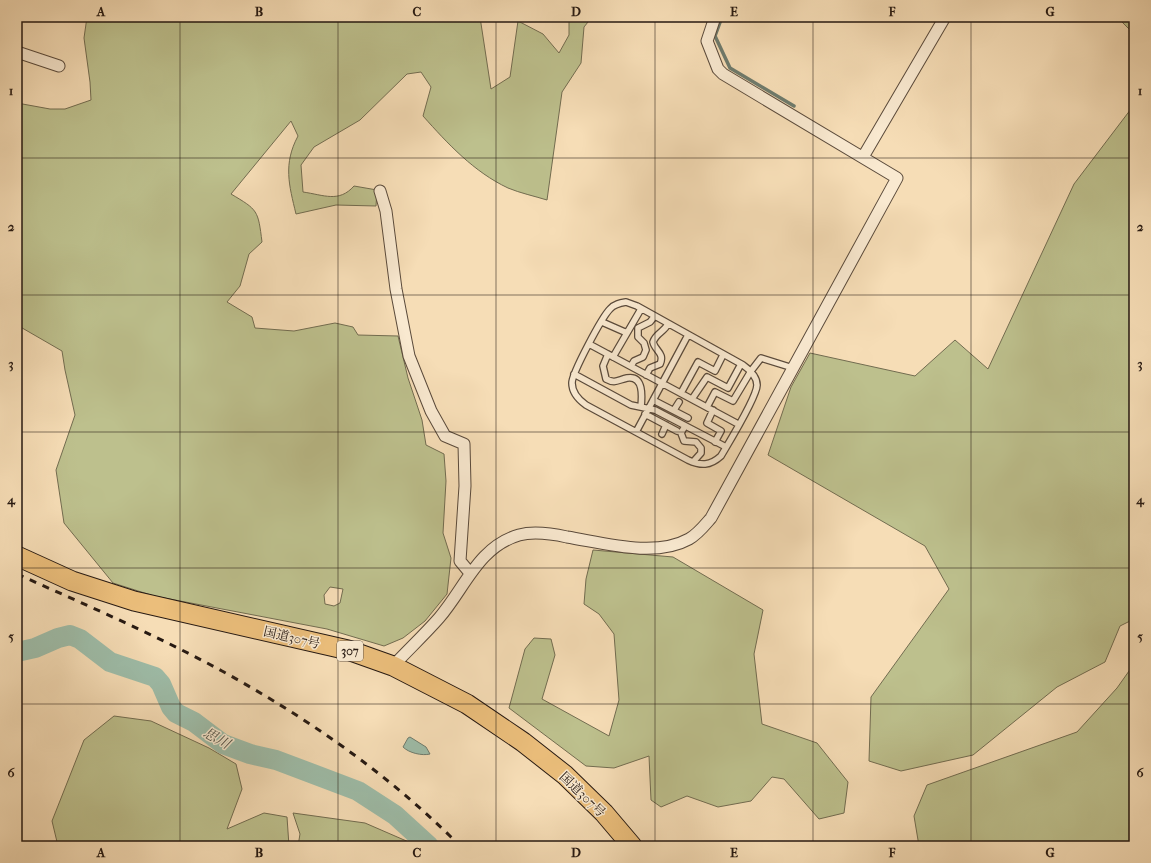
<svg xmlns="http://www.w3.org/2000/svg" width="1151" height="863" viewBox="0 0 1151 863" font-family="'IM FELL French Canon','Noto Serif JP',serif">
<style>
.green{fill:#bdc08d;stroke:#726c50;fill-rule:evenodd}
.water{fill:#9ebda9;stroke:#6e7b6d}
.lines{fill:none;stroke-linecap:round;stroke-linejoin:round}
.stream{stroke:#6e7b6d;stroke-width:3.5}
.river{stroke:#9ebda9;stroke-width:20}
.lane-casing{stroke:#5a4a3b;stroke-width:8}
.street-casing{stroke:#5a4a3b;stroke-width:13}
.highway-casing{stroke:#261912;stroke-width:21}
.lane{stroke:#f9e9d0;stroke-width:5.5}
.street{stroke:#f9e9d0;stroke-width:11}
.highway{stroke:#ebbe7b;stroke-width:19}
.rail{stroke:#261912;stroke-width:3;stroke-dasharray:7 7;stroke-linecap:butt}
.grid{fill:none;stroke:#261912;stroke-width:1;stroke-opacity:0.55}
.labels{text-anchor:middle;stroke-width:3;stroke-linejoin:round;paint-order:stroke}
.shield{fill:#f9e9d0;stroke:#65574b;stroke-width:1}
.shield-label{font-size:12px;font-weight:bold;fill:#261912}
.street-label{font-size:13px;fill:#261912;stroke:#f9e9d0}
.water-label{font-size:14px;font-style:italic;fill:#505247;stroke:#f9e9d0}
.neatline{fill:none;stroke:#261912;stroke-width:1.5}
.grid-label{font-size:13px;text-anchor:middle;font-weight:bold;fill:#261912}
</style>
<rect width="100%" height="100%" fill="#f6ddb6"/>
<filter id="stains"><feTurbulence type="fractalNoise" baseFrequency=".005" numOctaves="4"/><feColorMatrix values="0 0 0 0 .2 0 0 0 0 .09 0 0 0 0 .02 0 0 0 .5 -.17"/></filter>
<radialGradient id="worn" r=".72"><stop offset=".6" stop-color="#630" stop-opacity="0"/><stop offset="1" stop-color="#630" stop-opacity=".3"/></radialGradient>
<!-- green -->
<path class="green" d="M87 17H480L491 89 510 77 518 21 543 34 559 53 569 35V17H592L584 27 581 63 562 92 547 200C534 196 520 193 508 188 474 172 448 144 423 116L431 87 421 72 407 74 360 120 314 147 301 165 303 192C324 195 339 203 354 186L377 190 376 206 336 205 296 214C289 185 283 164 298 136L291 121 231 194C258 210 258 210 262 242L249 254 240 286 227 302 252 317 255 328 294 331 335 323 353 327 358 335 398 336 408 378 422 420 426 445 444 454 446 481 443 533 451 558 447 594 425 621 403 638 384 646 327 629 154 596 113 583 64 523 56 470 75 415 65 370 62 351 17 325V103L50 109H65L91 100 90 82 84 38ZM330 587 343 589 340 603 334 606 325 604 324 595Z
M1117 17H1134V34Z
M1134 105V619L1120 626 1105 662 1057 687 973 755 901 771 869 761 871 697 949 589 925 546 768 455 791 387 810 353 915 376 955 340 988 369 1074 184Z
M593 550 673 557 763 610 754 654 762 724 817 743 848 782 844 813 819 819 784 779 772 777 751 801 718 807 687 796 661 807 651 800 649 756 614 768 586 766 509 708 525 649 534 638 551 639 555 655 542 699 609 736 619 700 614 634 599 614 584 604 586 579Z
M1134 664V846H919L914 816 927 785 1077 732 1117 688Z
M114 716 151 721 209 748 236 764 242 789 227 829 264 813 287 817 289 846H58L52 821 84 740Z
M293 813 365 823 418 846H298L300 834Z"/>
<!-- water -->
<path class="water" d="M410 737 426 747 430 754C422 756 409 753 403 747L408 738Z"/>
<g class="lines">
<!-- stream -->
<path class="stream" d="M722 17 715 36 730 68 794 106"/>
<!-- river -->
<path class="river" d="M17 652 35 648 58 638 70 635 80 639 110 662 155 677 161 684 171 707 176 713 194 722 223 744 250 754 276 760 358 791 395 815 429 846"/>
<!-- lane casing -->
<g class="lane-casing">
<path id="lane" d="M626 302 637 306 743 365C750 370 757 376 757 385 757 397 728 444 721 456 710 466 701 466 688 460L586 405C579 400 572 393 572 383 572 373 602 317 610 309 614 304 620 303 626 302Z
M602 322 627 333
M589 344 738 424
M608 354 603 366 606 379C615 384 618 380 627 378 644 375 642 397 641 407
M613 357 641 309
M631 366 634 361 643 357 646 350 644 343 638 337V328L650 322 654 317
M574 374 631 405 655 410 726 447
M646 375 650 368 660 364C665 353 655 351 653 342 656 333 664 332 668 324
M681 393 698 362 715 371 723 355
M692 399 707 377 728 388 741 364
M653 400 688 418
M707 407 715 392 733 401 751 371 761 358 793 368
M674 410 679 402
M713 410 707 423 721 431 715 442
M645 414 677 431
M685 426 681 433 684 441 696 442 701 448V453L693 462
M636 432 688 335
M662 434 666 425"/>
</g>
<!-- street casing -->
<g class="street-casing">
<path id="street" d="M17 52 59 66
M863 157 945 17
M380 191 386 211 396 289 409 356 431 411 445 436 464 444 465 486 460 561 470 573
M393 666C408 650 425 634 439 618 465 588 478 547 519 535 534 531 553 534 567 537 604 543 655 558 689 539 698 534 704 526 711 518L897 178 723 74 718 69 707 41 715 17"/>
</g>
<!-- highway casing -->
<g class="highway-casing">
<path id="highway" d="M17 556 72 581 134 601 348 650 393 666 467 704 523 742 565 775 604 813 632 846"/>
</g>
<!-- lane -->
<use href="#lane" class="lane"/>
<!-- street -->
<use href="#street" class="street"/>
<!-- highway -->
<use href="#highway" class="highway"/>
<!-- rail -->
<path class="rail" d="M17 574C86 605 156 635 222 671 309 719 391 776 460 846"/>
</g>
<!-- grid -->
<path class="grid" d="M180 17V846M338 17V846M496 17V846M655 17V846M813 17V846M971 17V846M17 158H1134M17 295H1134M17 432H1134M17 568H1134M17 704H1134"/>
<g class="labels">
<!-- shield labels -->
<rect class="shield" x="337" y="641" width="26" height="20" rx="3"/>
<g class="shield-label">
<text x="350" y="655">307</text>
</g>
<!-- street labels -->
<g class="street-label">
<text transform="translate(292 637) rotate(13)" y="5">国道307号</text>
<text transform="translate(583 794) rotate(44)" y="5">国道307号</text>
</g>
<!-- water labels -->
<g class="water-label">
<text transform="translate(217 738) rotate(29)" y="5">思川</text>
</g>
</g>
<!-- margin -->
<rect width="1151" height="863" fill="none" stroke="#f6ddb6" stroke-width="44"/>
<rect x="22" y="22" width="1107" height="819" class="neatline"/>
<g class="grid-label">
<text x="101" y="16">A</text>
<text x="259" y="16">B</text>
<text x="417" y="16">C</text>
<text x="576" y="16">D</text>
<text x="734" y="16">E</text>
<text x="892" y="16">F</text>
<text x="1050" y="16">G</text>
<text x="11" y="95">1</text>
<text x="1140" y="95">1</text>
<text x="11" y="231">2</text>
<text x="1140" y="231">2</text>
<text x="11" y="368">3</text>
<text x="1140" y="368">3</text>
<text x="11" y="504">4</text>
<text x="1140" y="504">4</text>
<text x="11" y="641">5</text>
<text x="1140" y="641">5</text>
<text x="11" y="777">6</text>
<text x="1140" y="777">6</text>
<text x="101" y="857">A</text>
<text x="259" y="857">B</text>
<text x="417" y="857">C</text>
<text x="576" y="857">D</text>
<text x="734" y="857">E</text>
<text x="892" y="857">F</text>
<text x="1050" y="857">G</text>
</g>
<rect width="100%" height="100%" filter="url(#stains)"/>
<rect width="100%" height="100%" fill="url(#worn)"/>
</svg>
